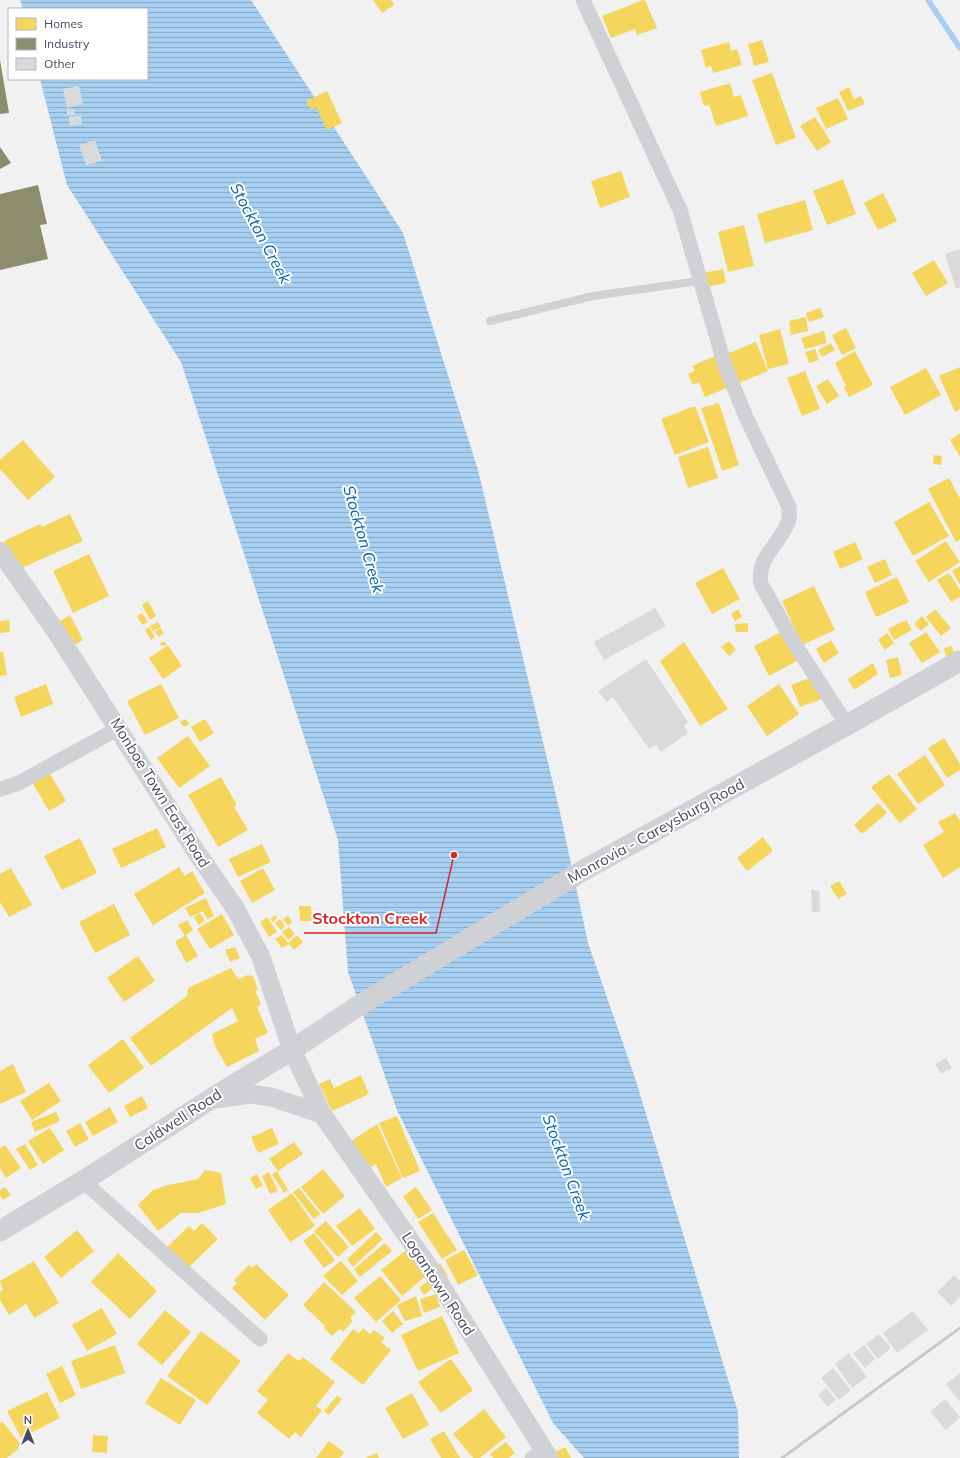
<svg xmlns="http://www.w3.org/2000/svg" width="960" height="1458" viewBox="0 0 960 1458" font-family="Mulish,sans-serif">
<style>
.water{fill:url(#water-rules)}
.homes{fill:#f6d55c}
.industry{fill:#8c8c6e}
.lines{fill:none;stroke-linecap:round;stroke-linejoin:round}
.stream{stroke:#a7cff1;stroke-width:5.5}
.building{fill:#dadadc}
.service{stroke:#cfd1d4;stroke-width:8}
.minor{stroke:#cfd1d4;stroke-width:15}
.tertiary{stroke:#cfd1d4;stroke-width:19}
.secondary{stroke:#d0d1d5;stroke-width:21}
.rail{stroke:#c8c9cc;stroke-width:3}
.labels{text-anchor:middle;stroke-width:4;stroke-linejoin:round;paint-order:stroke}
.street-label{font-size:15px;fill:#474d5f;stroke:#fff}
.water-label{font-size:16px;font-style:italic;fill:#0564b3;stroke:#fff}
.leader{fill:none;stroke:#d62828;stroke-width:1.5}
.callout-dot{fill:#d62828;stroke:#fff;stroke-width:1.5}
.callout-label{font-size:16px;text-anchor:middle;font-weight:bold;fill:#d62828;stroke:#fff;stroke-width:4;stroke-linejoin:round;paint-order:stroke}
</style>
<defs>
<pattern id="water-rules" width="6" height="5" patternUnits="userSpaceOnUse"><rect width="6" height="5" fill="#a7cff1"/><path d="M0 2.5h6" fill="none" stroke="#8aaac6"/></pattern>
</defs>
<rect width="100%" height="100%" fill="#f1f1f1"/>
<!-- water -->
<path class="water" d="M20 0H251L403 233 478 470 561 817 588 943 634 1075 738 1412 739 1458H584L553 1423 397 1110 348 972 338 840 181 362 67 185 40 79H147V9H23Z"/>
<!-- homes -->
<path class="homes" d="M373 0H391L394 5 382 13Z
M643 0H645L657 28 637 35 635 29 611 38 602 16Z
M762 40 769 62 754 66 748 44Z
M729 42 731 51 737 49 742 65 713 73 711 66 706 68 701 50Z
M772 73 796 138 776 145 752 80Z
M730 83 734 97 741 95 748 116 716 126 709 105 704 106 700 92Z
M849 87 854 99 861 96 865 104 848 111 839 92Z
M327 91 342 123 327 130 316 107 311 110 306 101Z
M838 98 848 119 826 129 816 108Z
M815 117 831 142 817 151 800 126Z
M621 171 630 197 600 208 591 181Z
M843 179 856 214 827 225 813 191Z
M883 193 897 221 878 230 864 203Z
M805 200 813 230 765 243 757 214Z
M744 225 754 266 728 272 718 232Z
M934 260 948 283 926 296 912 273Z
M723 269 726 283 706 287 703 273Z
M820 308 824 317 809 322 806 313Z
M806 317 808 331 791 335 789 321Z
M846 328 856 348 842 355 832 335Z
M780 329 789 364 768 369 759 335Z
M824 331 827 343 805 349 801 338Z
M756 342 768 371 736 384 724 355Z
M831 343 835 350 822 357 818 350Z
M815 349 819 360 809 363 805 352Z
M855 351 873 385 849 397 844 387 846 386 835 363Z
M715 356 729 387 705 397 699 382 693 385 688 374 695 371 692 366Z
M960 367V409L955 412 939 376Z
M926 368 941 395 905 415 890 387Z
M805 371 820 409 802 416 787 378Z
M828 379 839 396 827 404 816 386Z
M719 403 739 465 722 471 701 408Z
M695 406 709 442 675 455 661 419Z
M960 433V457L950 440Z
M23 440 55 477 28 500 0 469V460Z
M708 447 718 478 688 488 678 457Z
M934 455 942 456 941 465 933 464Z
M949 478 960 499V540L956 542 928 489Z
M929 502 949 536 913 556 894 522Z
M70 514 83 541 17 570 4 541 40 524 42 527Z
M946 541 960 562 929 582 915 561Z
M855 542 863 559 840 569 833 552Z
M89 554 109 596 73 613 53 571Z
M885 559 892 575 875 583 867 567Z
M960 566V585L952 571Z
M723 568 740 599 712 614 695 583Z
M949 573 960 590V597L951 602 937 580Z
M897 577 909 602 876 617 865 592Z
M814 586 835 630 802 645 782 601Z
M148 601 156 616 150 620 142 605Z
M738 609 742 617 735 621 731 614Z
M935 609 951 628 941 636 926 617Z
M142 613 148 622 142 625 137 616Z
M70 615 83 640 69 648 56 623Z
M922 616 929 624 921 631 914 624Z
M9 620 10 632 0 633V621Z
M906 620 912 630 894 640 888 629Z
M158 622 161 627 153 631 150 626Z
M748 623V632H736L735 624Z
M149 627 155 637 151 640 145 630Z
M160 628 164 633 159 637 155 632Z
M781 632 797 661 769 676 754 646Z
M926 632 940 652 922 663 909 643Z
M887 633 894 643 885 650 878 640Z
M831 640 839 653 824 663 816 649Z
M165 641 166 645 161 646 160 643Z
M729 641 736 650 729 656 721 647Z
M684 642 728 709 700 726 660 661Z
M168 645 182 666 163 679 149 658Z
M952 646 954 654 946 656 944 648Z
M0 652H3L7 675 0 676Z
M898 657 902 675 890 678 886 660Z
M873 663 878 674 854 690 848 679Z
M812 677 822 699 800 707 791 685Z
M46 684 53 704 21 717 14 697Z
M161 684 179 718 145 735 127 701Z
M779 684 799 714 767 736 747 706Z
M186 719 189 724 184 727 180 722Z
M205 719 214 733 200 742 191 727Z
M188 736 210 766 179 788 157 758Z
M944 738 960 764V770L947 778 928 748Z
M925 755 945 785 918 804 897 774Z
M49 772 66 801 49 811 32 782Z
M889 774 917 809 900 823 871 787Z
M221 777 237 805 234 807 248 830 218 847 188 795Z
M878 803 887 813 862 834 854 825Z
M955 813 960 821V867L943 878 923 845 944 832 938 822Z
M157 828 166 847 121 868 112 849Z
M763 837 773 851 747 871 737 858Z
M80 838 97 873 62 890 44 856Z
M262 844 271 862 238 877 229 859Z
M179 867 185 876 192 871 205 893 153 925 134 894Z
M11 868 32 905 9 917 0 902V874Z
M263 868 275 890 252 903 240 881Z
M839 881 847 894 838 899 830 886Z
M206 898 214 916 207 919 203 911 190 917 185 908Z
M114 904 130 935 95 953 79 922Z
M299 906H311L312 921H300Z
M200 913 205 921 199 925 194 917Z
M222 914 234 935 210 949 197 929Z
M275 915 277 918 273 922 270 919Z
M288 916 292 922 288 926 283 919Z
M267 917 277 932 269 937 260 922Z
M280 919 285 926 281 930 275 923Z
M187 920 193 930 186 935 198 956 186 963 175 941 185 936 178 925Z
M289 927 295 934 288 940 282 932Z
M282 935 288 943 297 935 303 942 294 950 289 944 282 948 275 939Z
M235 947 240 958 230 962 225 950Z
M138 956 155 981 124 1002 107 978Z
M231 968 238 979 248 975 249 976 253 975 258 990 255 991 261 1004 257 1007 268 1033 255 1039 259 1051 227 1067 215 1046 212 1034 238 1021 232 1008 151 1066 130 1038 187 996 188 988Z
M123 1039 144 1068 109 1093 88 1065Z
M13 1064 26 1092 0 1104V1071Z
M361 1075 369 1094 332 1111 319 1084 330 1079 334 1088Z
M49 1083 61 1101 32 1120 20 1101Z
M142 1096 148 1108 130 1117 124 1106Z
M110 1107 118 1122 93 1136 85 1122Z
M56 1112 60 1121 35 1132 31 1122Z
M397 1116 420 1171 403 1178 379 1123Z
M80 1123 89 1139 75 1147 66 1131Z
M377 1124 402 1178 386 1187 376 1164 370 1167 351 1141Z
M50 1128 64 1150 43 1164 28 1141Z
M272 1128 279 1144 258 1153 251 1137Z
M294 1142 303 1154 278 1171 269 1159Z
M25 1144 38 1165 30 1170 16 1149Z
M5 1145 21 1168 6 1178 0 1168V1148Z
M323 1169 345 1196 323 1214 301 1187Z
M205 1170 221 1173 226 1204 198 1213H181L158 1231 138 1205 153 1190 168 1185 198 1179Z
M277 1171 288 1190 284 1193 272 1174Z
M269 1172 278 1191 270 1194 262 1176Z
M257 1174 263 1186 256 1189 250 1178Z
M5 1187 11 1195 3 1200 0 1195V1190Z
M416 1187 432 1210 418 1219 403 1196Z
M299 1188 320 1214 314 1219 293 1192Z
M292 1193 315 1226 290 1242 268 1210Z
M360 1208 375 1229 352 1246 336 1226Z
M433 1213 457 1250 442 1259 418 1222Z
M326 1221 349 1247 338 1257 314 1231Z
M202 1223 218 1239 188 1268 165 1249 189 1226 194 1231Z
M77 1230 94 1251 61 1278 44 1257Z
M376 1232 383 1239 353 1267 347 1259Z
M314 1233 335 1260 324 1268 303 1241Z
M385 1243 392 1251 360 1277 354 1269Z
M464 1250 478 1275 458 1285 445 1260Z
M405 1251 426 1276 402 1296 381 1270Z
M118 1253 157 1291 130 1319 91 1282Z
M34 1261 59 1303 34 1318 26 1304 9 1315 0 1300V1292L3 1290 0 1281Z
M341 1261 358 1281 342 1295 323 1276Z
M440 1263 448 1276 440 1281 432 1268Z
M256 1264 289 1295 265 1320 232 1288 237 1283 234 1280 249 1265 252 1268Z
M380 1276 401 1300 376 1322 354 1298Z
M428 1281 433 1288 424 1295 419 1288Z
M324 1282 356 1312 350 1318 353 1321 343 1332 340 1329 332 1336 324 1328 325 1326 303 1305Z
M436 1294 440 1307 424 1313 420 1299Z
M416 1296 422 1316 405 1321 397 1305Z
M102 1308 117 1334 87 1351 72 1325Z
M165 1310 191 1332 162 1365 137 1344Z
M393 1311 403 1324 392 1333 382 1321Z
M442 1316 459 1353 418 1371 401 1335Z
M363 1328 370 1334 374 1330 385 1338 381 1342 391 1350 363 1385 330 1359 353 1329 359 1333Z
M201 1331 241 1361 207 1405 167 1376Z
M115 1345 125 1373 81 1389 71 1361Z
M288 1353 299 1361 303 1357 335 1382 316 1406 322 1410 301 1437 295 1432 289 1439 257 1413 268 1400 257 1391Z
M451 1359 473 1390 441 1413 418 1382Z
M62 1366 76 1395 60 1403 46 1374Z
M161 1378 196 1400 180 1425 145 1403Z
M47 1392 60 1418 21 1438 7 1411Z
M412 1393 429 1425 403 1439 385 1408Z
M337 1396 342 1399 329 1415 324 1411Z
M484 1409 506 1437 480 1458H473L453 1434Z
M3 1422 22 1446 7 1458H0V1423Z
M444 1431 460 1458H441L430 1439Z
M93 1435 108 1436 107 1453 92 1452Z
M329 1441 344 1452 340 1458H316Z
M506 1442 515 1453 509 1458H493L490 1454Z
M565 1447 571 1458H556L553 1453Z
M377 1453 379 1458H365Z"/>
<!-- industry -->
<path class="industry" d="M0 60 9 113 0 114Z
M0 147 11 163 0 169Z
M38 185 47 224 40 225 48 259 0 270V194Z"/>
<g class="lines">
<!-- stream -->
<path class="stream" d="M928 0 960 48"/>
</g>
<!-- building -->
<path class="building" d="M79 86 83 104 67 108 63 89Z
M67 109H74L75 115H67Z
M81 116 82 124 70 126 69 117Z
M95 140 102 161 86 165 79 145Z
M960 249V287L956 289 945 254Z
M655 608 666 626 604 660 594 642Z
M646 659 688 722 684 725 688 733 661 752 656 745 649 749 613 697 607 702 598 691Z
M811 890H819L820 912H812Z
M946 1058 952 1068 941 1074 935 1064Z
M954 1275 960 1281V1297L951 1306 937 1292Z
M913 1311 928 1330 897 1353 883 1333Z
M879 1334 891 1348 878 1359 866 1344Z
M864 1345 875 1359 865 1368 853 1353Z
M849 1353 867 1377 852 1388 835 1364Z
M833 1368 851 1390 839 1400 821 1378Z
M960 1373V1402L946 1384Z
M826 1388 836 1400 827 1407 818 1394Z
M945 1399 960 1417 946 1430 930 1412Z"/>
<g class="lines">
<!-- service -->
<path class="service" d="M490 321 593 296 699 281"/>
<!-- minor -->
<path class="minor" d="M583 0 680 210 725 366 746 417 789 507C789 512 790 518 788 522 780 545 756 557 761 584L794 643 847 725
M0 789 19 783 119 728
M83 1181 260 1339
M532 1458 546 1453"/>
<!-- tertiary -->
<path class="tertiary" d="M0 551 55 630 197 853 235 908 261 957 292 1050 322 1114 435 1276 549 1458
M209 1100 250 1094 271 1097 322 1114"/>
<!-- secondary -->
<path class="secondary" d="M0 1231 83 1181 222 1092 292 1050 355 1008 584 870 847 725 960 661"/>
<!-- rail -->
<path class="rail" d="M782 1458 960 1328"/>
</g>
<g class="labels">
<!-- street labels -->
<g class="street-label">
<text transform="translate(160 793) rotate(58)" y="5">Monboe Town East Road</text>
<text transform="translate(656 831) rotate(-29)" y="5">Monrovia - Careysburg Road</text>
<text transform="translate(178 1120) rotate(-33)" y="5">Caldwell Road</text>
<text transform="translate(438 1284) rotate(57)" y="5">Logantown Road</text>
</g>
<!-- water labels -->
<g class="water-label">
<text transform="translate(261 233) rotate(62)" y="6">Stockton Creek</text>
<text transform="translate(364 539) rotate(74)" y="6">Stockton Creek</text>
<text transform="translate(567 1167) rotate(70)" y="6">Stockton Creek</text>
</g>
</g>
<!-- callouts -->
<path class="leader" d="M454 855L436 933H304"/>
<circle class="callout-dot" cx="454" cy="855" r="4"/>
<g class="callout-label">
<text x="370" y="924">Stockton Creek</text>
</g>
<!-- legend -->
<rect x="8" y="8" width="140" height="72" fill="#ffffff" stroke="#b5b8bf"/>
<rect x="16" y="18" width="20" height="12" fill="#f6d55c" stroke="#b5b8bf"/>
<text x="44" y="28" font-size="12" fill="#474d5f">Homes</text>
<rect x="16" y="38" width="20" height="12" fill="#8c8c6e" stroke="#b5b8bf"/>
<text x="44" y="48" font-size="12" fill="#474d5f">Industry</text>
<rect x="16" y="58" width="20" height="12" fill="#dadadc" stroke="#b5b8bf"/>
<text x="44" y="68" font-size="12" fill="#474d5f">Other</text>
<!-- north arrow -->
<g transform="translate(28 1430)" stroke="#ffffff" stroke-width="3" paint-order="stroke">
<path d="M0-3L7 15L0 10L-7 15Z" fill="#474d5f"/>
<text y="-6" font-size="11" font-weight="bold" text-anchor="middle" fill="#474d5f">N</text>
</g>
</svg>
